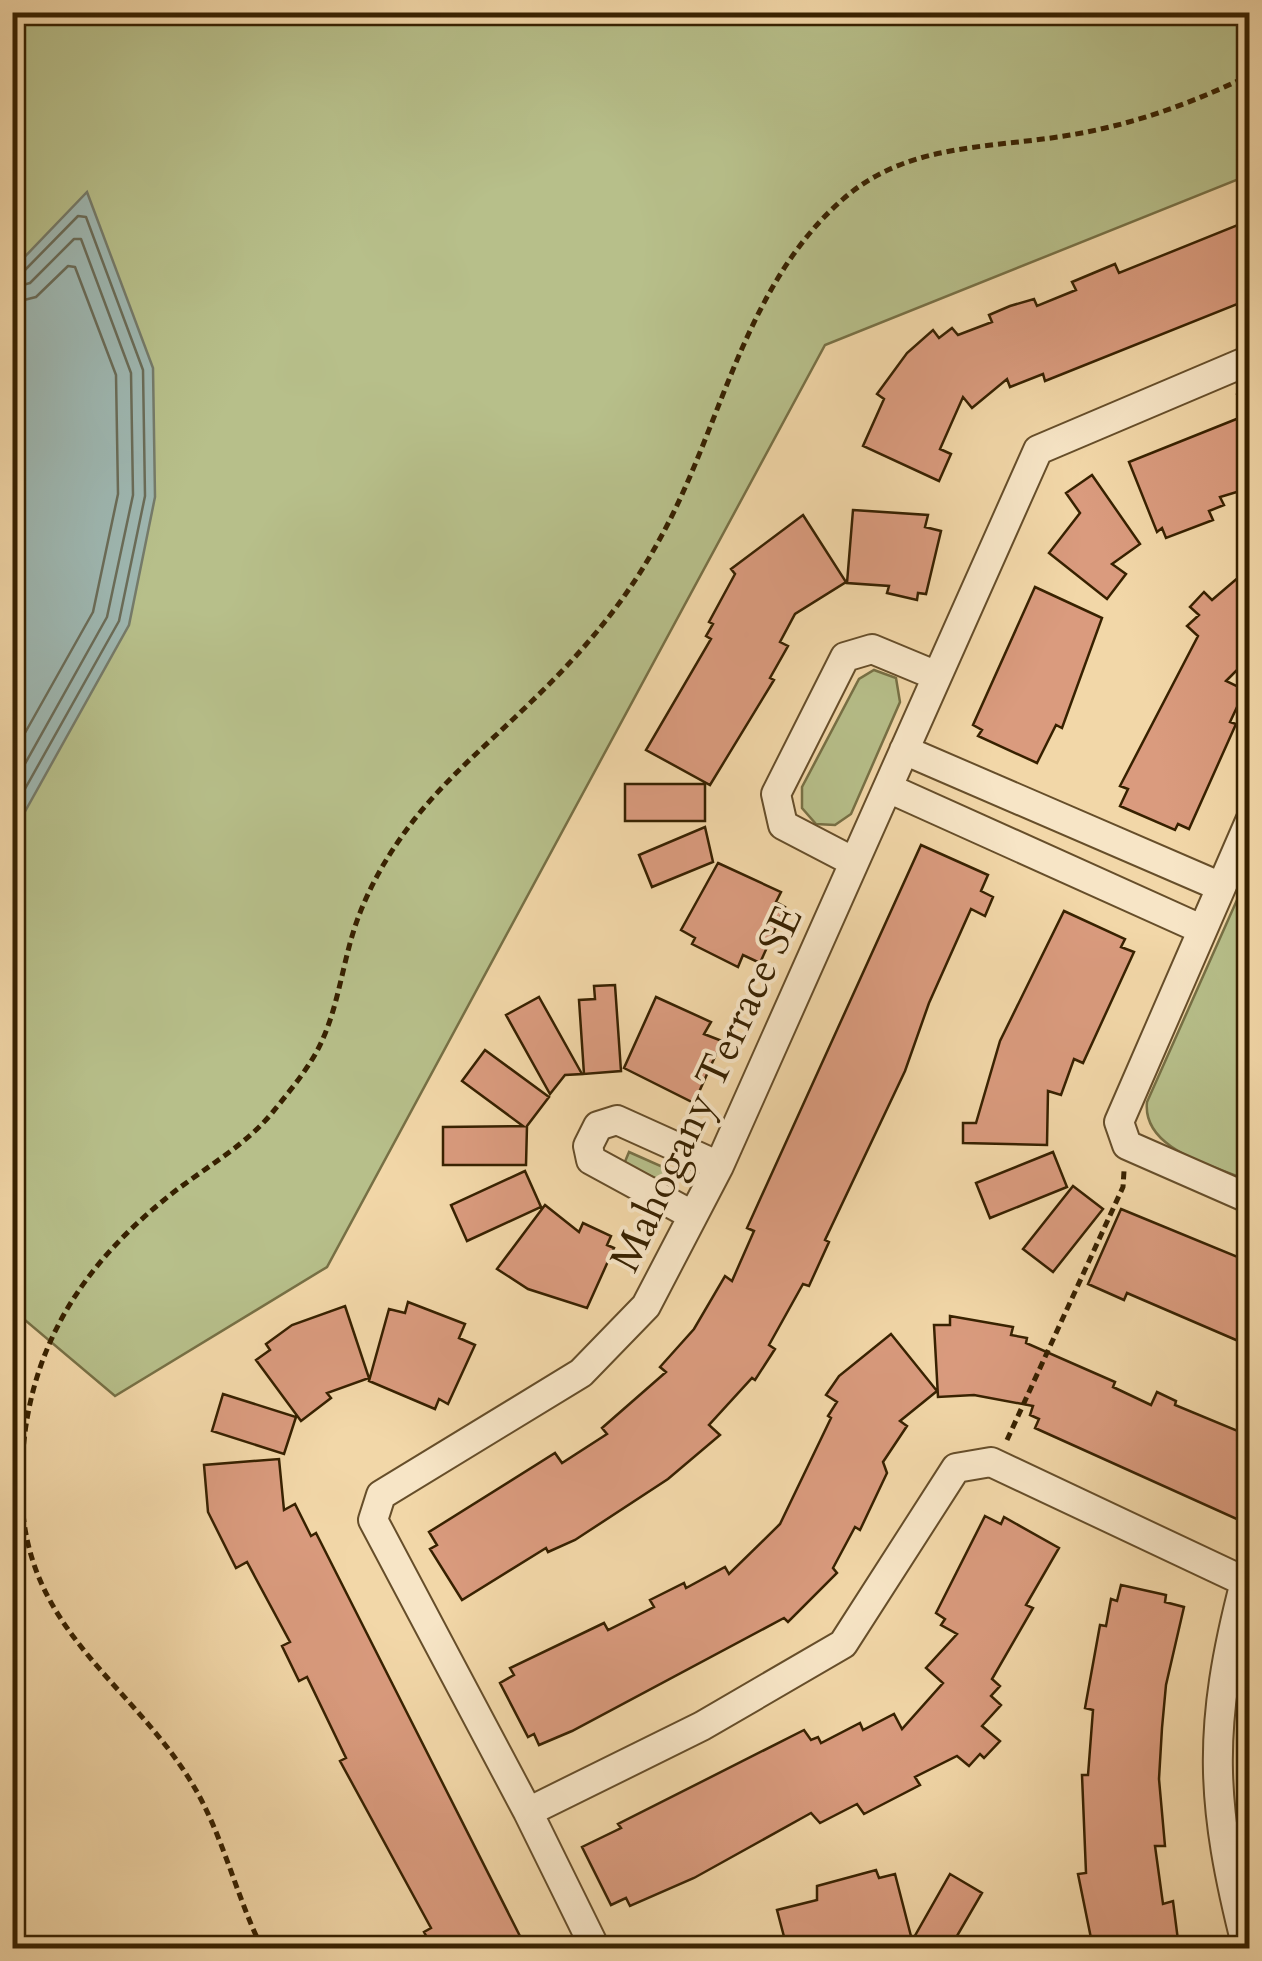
<svg xmlns="http://www.w3.org/2000/svg" width="1262" height="1961" viewBox="0 0 1262 1961" font-family="Cardo,serif">
<style>
.green{fill:#b7bf8a;stroke:#777045;stroke-width:2.5}
.water{fill:#9eb7b1;stroke:#757b6a;stroke-width:2.5}
.lines{fill:none;stroke-linecap:round;stroke-linejoin:round}
.shore{stroke:#6a6c58;stroke-width:2.5}
.building{fill:#da9b7e;stroke:#372100;stroke-width:2.5}
.street-casing{stroke:#664e2a;stroke-width:32}
.path{stroke:#372100;stroke-width:5;stroke-dasharray:8 5;stroke-linecap:butt}
.street{stroke:#f7e5c6;stroke-width:28}
.labels{text-anchor:middle;stroke-width:8;stroke-linejoin:round;paint-order:stroke}
.street-label{font-size:42px;fill:#372100;stroke:#f7e5c6}
</style>
<rect width="100%" height="100%" fill="#f2d7a8"/>
<filter id="stains"><feTurbulence type="fractalNoise" baseFrequency=".002" numOctaves="4"/><feColorMatrix values="0 0 0 0 .2 0 0 0 0 .09 0 0 0 0 .02 0 0 0 .5 -.17"/></filter>
<radialGradient id="worn" r=".72"><stop offset=".6" stop-color="#630" stop-opacity="0"/><stop offset="1" stop-color="#630" stop-opacity=".3"/></radialGradient>
<!-- green -->
<path class="green" d="M12 13H1249V175L825 345 327 1267 115 1396 13 1310Z
M874 670 896 678 900 702 851 814 835 825 816 824 802 808V787L859 679Z
M1249 873V1181C1213 1165 1142 1150 1147 1102Z
M629 1152 672 1171 666 1183 624 1164Z"/>
<!-- water -->
<path class="water" d="M87 192 153 368 155 497 129 625 13 833V269Z"/>
<g class="lines">
<!-- shore -->
<path class="shore" d="M12 275 23 272 78 216 86 217 143 370 145 496 119 621 12 812
M12 288 30 283 74 239H81L131 373 133 495 107 617 12 787
M12 303 36 297 68 266 75 267 116 375 118 494 93 612 12 756"/>
</g>
<!-- building -->
<path class="building" d="M1250 220V299L1045 381 1043 374 1010 387 1007 379 972 408 963 397 940 449 951 454 939 481 863 446 884 399 877 394 907 353 933 330 939 338 952 328 958 335 992 322 989 315 1010 306 1034 299 1037 306 1076 290 1072 282 1115 264 1119 273Z
M1239 418 1250 454V488L1220 497 1224 505 1209 511 1213 520 1166 538 1162 528 1157 532 1129 462Z
M1092 475 1140 544 1112 564 1126 574 1107 599 1049 553 1080 513 1066 493Z
M853 510 928 515 925 527 941 531 926 594 918 593 917 600 887 593 889 586 847 583Z
M803 515 846 582 795 614 780 642 788 646 770 678 774 680 710 785 646 750 711 639 706 636 713 624 709 622 735 574 731 569Z
M1240 576 1250 588V657L1226 681 1245 690 1230 722 1236 724 1189 829 1178 824 1175 830 1120 806 1128 789 1120 786 1198 636 1187 626 1199 615 1190 607 1204 592 1212 600Z
M1035 587 1102 618 1062 728 1056 725 1037 763 978 736 982 730 973 725Z
M625 784H705V821H625Z
M705 827 713 862 652 887 639 855Z
M921 845 988 875 981 891 993 897 985 916 971 909 929 1003 905 1071 825 1240 829 1242 809 1286 803 1284 769 1345 775 1349 755 1380 752 1378 709 1425 720 1435 668 1479 575 1540 548 1552 546 1548 462 1600 430 1549 437 1545 429 1532 555 1453 562 1463 607 1434 602 1428 666 1372 660 1367 694 1329 725 1276 732 1281 754 1231 747 1228Z
M718 863 781 892 776 902 785 907 760 963 743 955 738 967 692 944 695 938 681 930Z
M1064 911 1125 939 1121 947 1134 952 1083 1063 1074 1059 1061 1095 1048 1091 1047 1145 963 1143V1123H976L1000 1041Z
M615 985 621 1071 584 1074 579 1000 595 999 594 986Z
M539 997 582 1074 565 1075 550 1094 506 1015Z
M656 997 711 1022 704 1034 722 1041 694 1103 624 1068Z
M485 1050 549 1097 527 1126 526 1165H443V1127L523 1126 462 1081Z
M1053 1152 1067 1187 990 1218 976 1183Z
M525 1171 541 1207 467 1241 451 1205Z
M1073 1186 1103 1209 1053 1272 1023 1249Z
M545 1205 579 1232 583 1223 611 1236 607 1245 614 1248 587 1308 528 1289 497 1269Z
M1121 1209 1250 1262V1346L1127 1293 1124 1300 1088 1284Z
M408 1302 465 1324 459 1338 475 1345 448 1404 439 1399 435 1409 369 1381 389 1309 405 1313Z
M345 1306 369 1378 327 1393 331 1398 301 1421 256 1360 270 1350 266 1344 292 1325Z
M950 1316 1013 1327 1011 1335 1027 1338 1026 1343 1115 1382 1113 1387 1151 1405 1157 1392 1176 1401 1175 1405 1250 1436V1525L1035 1428 1039 1419 1030 1415 1033 1406 974 1395 938 1397 934 1325H950Z
M891 1334 937 1391 900 1421 907 1426 883 1462 887 1473 860 1530 855 1527 833 1568 837 1573 788 1622 784 1618 572 1731 539 1745 534 1734 528 1737 500 1683 514 1675 510 1668 604 1623 608 1630 654 1607 650 1600 684 1583 686 1588 725 1567 729 1574 780 1524 831 1418 828 1416 837 1402 826 1395 839 1376Z
M223 1394 296 1417 284 1454 212 1431Z
M279 1459 284 1510 295 1504 311 1536 316 1533 526 1948H433L424 1932 431 1928 340 1761 346 1758 307 1677 299 1681 282 1646 290 1642 247 1562 236 1568 208 1512 204 1465Z
M985 1516 1001 1524 1004 1517 1059 1548 1026 1605 1033 1608 992 1679 1000 1686 991 1696 1001 1705 982 1726 1000 1741 984 1758 980 1754 969 1766 957 1756 915 1777 920 1785 864 1814 857 1804 820 1823 811 1813 694 1878 630 1906 626 1898 611 1905 582 1847 621 1828 618 1824 804 1730 811 1740 818 1737 821 1743 860 1723 863 1730 894 1714 902 1729 943 1683 926 1668 957 1634 941 1625 945 1619 936 1613Z
M1121 1585 1166 1595 1165 1602 1184 1607 1166 1685 1162 1728 1159 1779 1165 1846H1155L1163 1904 1173 1901 1179 1948H1093L1078 1874 1086 1873 1082 1775H1088L1093 1710 1085 1708 1100 1625 1106 1626 1111 1599 1117 1601Z
M876 1870 879 1878 895 1874 912 1940 879 1948H787L777 1910 817 1900V1886Z
M950 1874 982 1893 950 1948H908Z"/>
<g class="lines">
<!-- street casing -->
<g class="street-casing">
<path id="street" d="M1250 360 1038 450 719 1166 646 1306 581 1373 381 1495 373 1520 528 1812 702 1726 843 1644 956 1468 991 1462 1250 1584
M904 750 1219 886
M888 788 1201 929
M1250 821 1119 1122 1127 1145 1250 1199
M854 862 783 825 776 794 845 657 872 649 937 676
M692 1215 591 1160 588 1146 598 1126 617 1120 719 1166
M1245 1582C1207 1728 1210 1803 1247 1948
M528 1812 595 1948"/>
</g>
<!-- path -->
<path class="path" d="M1238 393 1250 433
M1007 1440 1123 1187 1124 1171
M262 1948C236 1896 223 1835 193 1785 132 1683 26 1631 22 1497 18 1371 68 1278 164 1200 200 1170 242 1149 272 1113 288 1093 305 1073 317 1051 339 1010 342 961 358 918 368 891 383 863 400 839 436 786 485 747 531 702 580 655 624 604 657 544 721 432 741 289 842 200 907 142 990 149 1070 135 1132 125 1193 103 1250 75"/>
<!-- street -->
<use href="#street" class="street"/>
</g>
<g class="labels">
<!-- street labels -->
<g class="street-label">
<text transform="translate(705 1088) rotate(-65)" y="15">Mahogany Terrace SE</text>
</g>
</g>
<!-- margin -->
<rect width="1262" height="1961" fill="none" stroke="#f2d7a8" stroke-width="50"/>
<rect x="15" y="15" width="1232" height="1931" fill="none" stroke="#372100" stroke-width="5"/>
<rect x="25" y="25" width="1212" height="1911" fill="none" stroke="#372100" stroke-width="2.5"/>
<rect width="100%" height="100%" filter="url(#stains)"/>
<rect width="100%" height="100%" fill="url(#worn)"/>
</svg>
